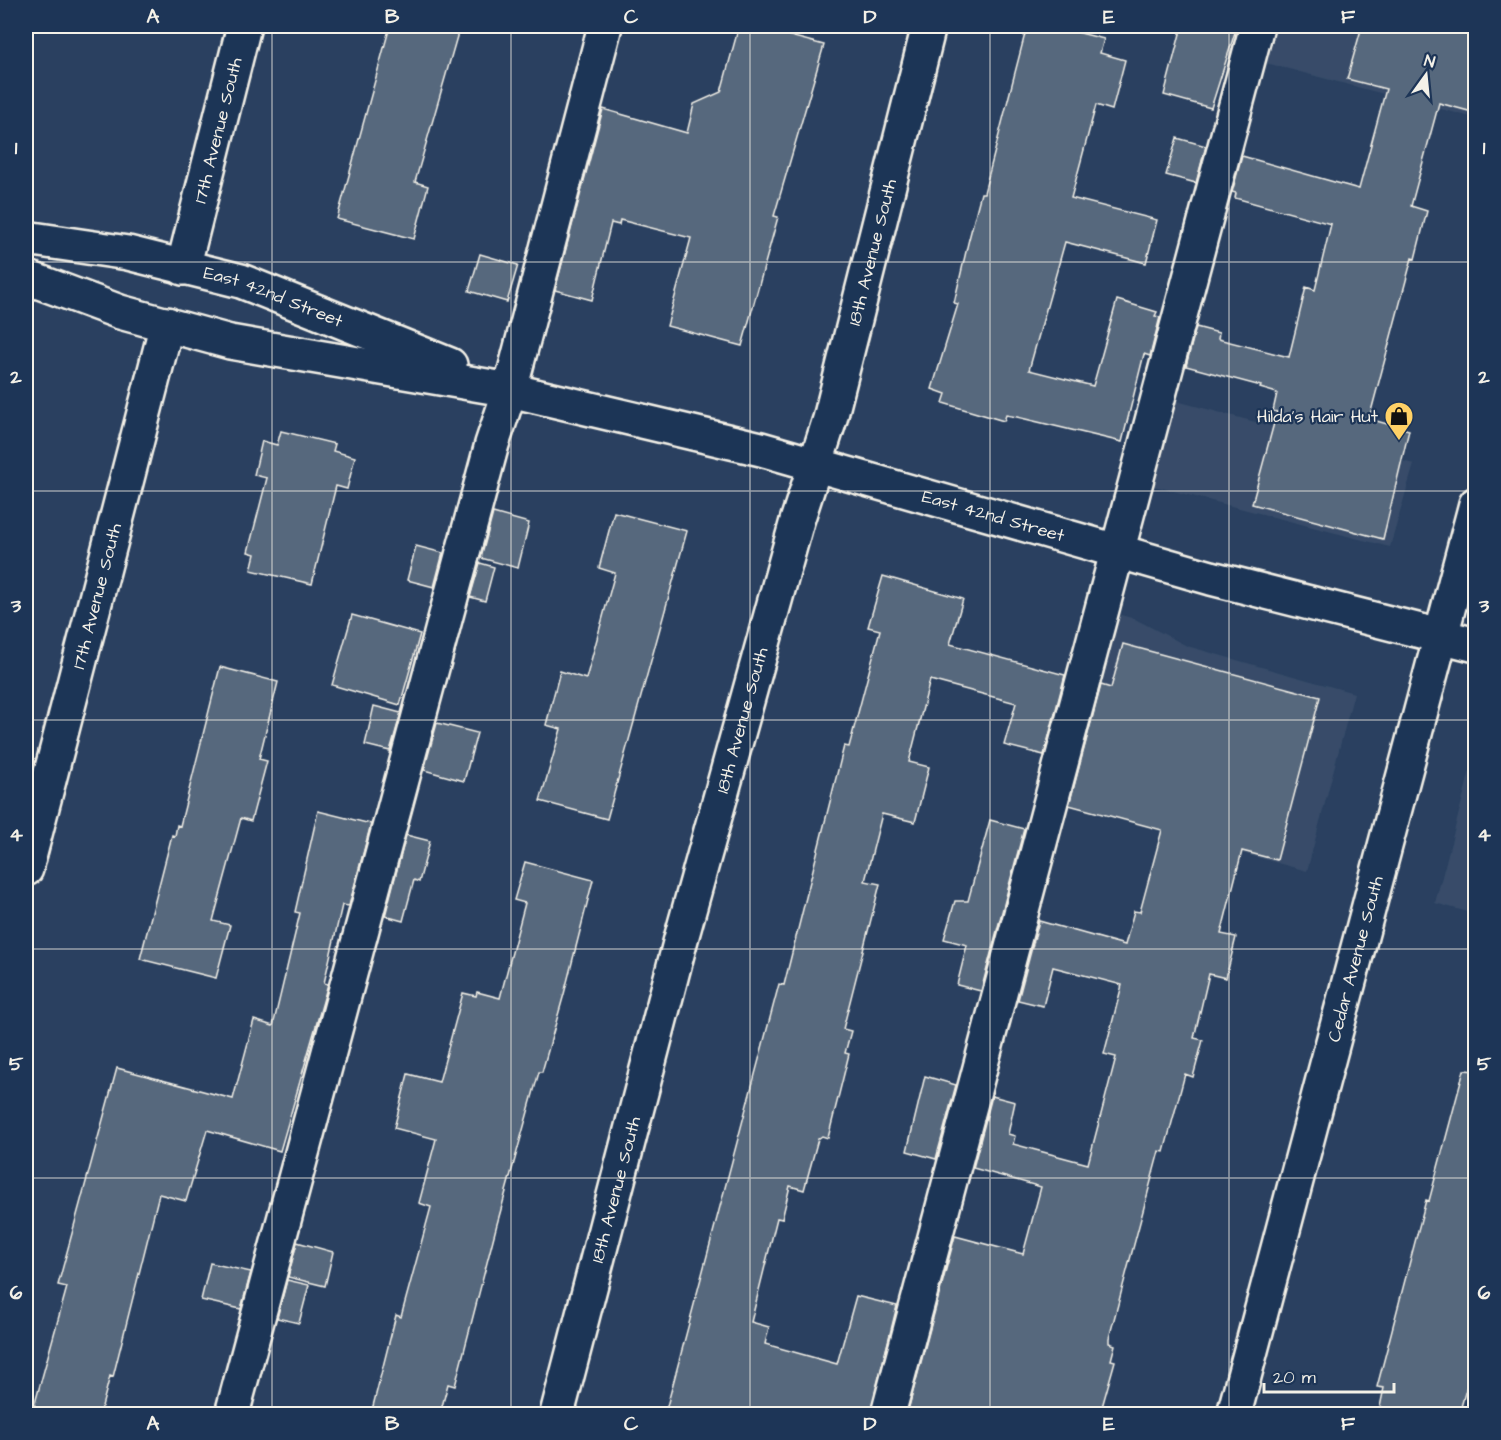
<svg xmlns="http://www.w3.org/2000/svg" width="1501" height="1440" viewBox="0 0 1501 1440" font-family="'Architects Daughter',sans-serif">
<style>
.built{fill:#374c69}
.building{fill:#56677d;stroke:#f4f1e8;stroke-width:1.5}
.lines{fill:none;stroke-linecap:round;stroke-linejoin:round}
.minor-casing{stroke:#f4f1e8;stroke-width:38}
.major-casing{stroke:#f4f1e8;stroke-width:38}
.minor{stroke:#1d3557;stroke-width:33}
.major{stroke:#1d3557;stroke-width:33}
.grid{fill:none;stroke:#f4f1e8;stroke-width:1.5;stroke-opacity:0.55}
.labels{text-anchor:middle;stroke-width:4.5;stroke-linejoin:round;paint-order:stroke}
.street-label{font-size:18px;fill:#f4f1e8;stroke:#1d3557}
.poi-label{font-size:18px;fill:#f4f1e8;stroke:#1d3557;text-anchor:end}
.neatline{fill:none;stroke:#f4f1e8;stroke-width:2}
.grid-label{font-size:20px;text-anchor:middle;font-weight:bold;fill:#f4f1e8}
</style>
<rect width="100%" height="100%" fill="#2a4060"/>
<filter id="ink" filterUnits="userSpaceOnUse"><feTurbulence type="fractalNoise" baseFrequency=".0167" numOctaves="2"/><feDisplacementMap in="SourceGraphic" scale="12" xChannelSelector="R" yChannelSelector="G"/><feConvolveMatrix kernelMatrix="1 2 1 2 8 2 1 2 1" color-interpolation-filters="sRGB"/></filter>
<g filter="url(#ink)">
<!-- built -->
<path class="built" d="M1263 26H1475V118L1254 60Z
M1169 399 1414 464 1390 547 1146 484Z
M1104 610 1135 619 1187 646 1354 693 1307 871 1054 802Z
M1475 752 1476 914H1475L1435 903Z"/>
<!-- building -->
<path class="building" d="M390 26H460L415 182 428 186 414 239 337 219Z
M739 26H753L824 45 774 216 778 217 742 346 667 326 691 238 620 220 619 225 611 223 592 300 555 290 603 109 687 133 694 104 721 92Z
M1027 26H1053L1104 39 1100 53 1125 60 1112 110 1096 105 1071 198 1157 220 1146 263 1065 242 1029 370 1093 386 1117 300 1157 312 1155 316 1160 317 1150 356 1144 354 1122 442 1017 417 1006 415 1004 421 943 403 946 394 932 389 958 304 954 303 968 243 981 193H984Z
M1182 26H1237L1211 108 1164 95Z
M1362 26H1476V113L1439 103 1411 206 1427 211 1415 259 1412 258 1369 419 1409 430 1383 539 1252 504 1277 412 1273 411 1277 393 1260 388 1261 386 1186 366 1196 327 1219 333 1218 339 1289 357 1306 287 1315 290 1331 224 1235 198 1236 193 1232 192 1242 156 1359 189 1386 89 1347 79Z
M1177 138 1206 146 1196 183 1166 175Z
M480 254 518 265 507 302 469 291Z
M281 431 335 444 333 451 355 457 347 489 336 486 312 584 251 570 255 554 248 552 267 478 254 475 262 441 277 445Z
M614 512 687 531 607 819 540 801 561 729 546 725 560 671 586 679 615 573 599 568Z
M493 513 529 523 518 568 481 558Z
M416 546 443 553 434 587 407 580Z
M480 563 494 567 485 601 470 597Z
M883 576 963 599 950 644 1065 675 1044 755 1004 745 1016 703 930 680 909 762 929 767 915 822 882 814 865 881 880 884 843 1029 851 1031 845 1053 849 1054 828 1138 822 1136 818 1139 804 1190 790 1186 782 1219 777 1218 751 1322 769 1327 765 1344 837 1364 856 1296 897 1306 870 1414H665L779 984 784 985 844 746 849 747 880 630 868 627Z
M352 615 420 634 400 705 332 685Z
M1123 644 1320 697 1277 860 1242 851 1221 934 1236 937 1226 978 1209 974 1194 1038 1203 1040 1193 1077 1185 1074 1164 1152 1159 1151 1109 1338V1343L1115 1345 1111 1360 1115 1361 1100 1414H907L955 1236 1023 1254 1041 1187 973 1168 992 1096 1015 1102 1008 1134 1015 1136 1013 1144 1088 1164 1116 1057 1104 1054 1122 985 1053 967 1043 1006 1018 1000 1039 921 1125 945 1134 911 1140 912 1162 830 1069 805 1101 685 1111 688Z
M220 667 278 682 259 759 267 761 251 821 241 818 213 921 230 925 216 978 140 959 172 835 175 836 177 825 180 826Z
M374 706 401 713 390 751 365 745Z
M437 723 477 733 464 781 424 770Z
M318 811 371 824 349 906 342 905 324 983 328 984 280 1151 207 1130 186 1201 159 1194 113 1377 110 1376 100 1414H32L67 1287 58 1285 117 1068 233 1099 254 1020 273 1026 300 913 295 912Z
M990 820 1024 829 981 991 957 985 967 945 944 939 955 901H968Z
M406 835 430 841 419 882 414 880 403 921 385 916Z
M525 862 593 880 564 994 542 1072H539L497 1224 455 1386 448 1384 440 1414H371L396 1315 401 1317 431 1207 419 1203 436 1139 394 1128 408 1074 439 1082 463 993 476 996 477 992 500 998 525 903 514 900Z
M1464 1070 1476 1071V1354L1459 1414H1406L1380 1407 1384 1388 1377 1387 1426 1200 1429 1201Z
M925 1076 956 1085 936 1159 907 1151Z
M297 1242 333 1252 325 1286 288 1277Z
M210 1263 251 1272 241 1309 201 1300Z
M287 1280 309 1285 299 1323 277 1318Z"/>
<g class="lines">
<!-- minor casing -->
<g class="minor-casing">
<g id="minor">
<path id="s1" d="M26 238 128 253 241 281 450 365"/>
<path id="s2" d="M183 268 244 26"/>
<path id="s3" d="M26 277 120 312 230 342 510 390 761 449 1211 578 1476 645"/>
<path id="s4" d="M26 869 167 324"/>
<path d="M232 1414 492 444 510 390 605 26"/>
<path id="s5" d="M557 1414 681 939 797 521 830 419 929 26"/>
<path d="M888 1414 1257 26"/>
</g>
</g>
<!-- major casing -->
<g class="major-casing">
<g id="major">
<path id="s6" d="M1234 1414 1476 504"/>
</g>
</g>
<!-- minor -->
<use href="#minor" class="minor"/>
<!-- major -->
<use href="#major" class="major"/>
</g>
</g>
<!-- grid -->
<path class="grid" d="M272 26V1414M511 26V1414M750 26V1414M990 26V1414M1229 26V1414M26 262H1476M26 491H1476M26 720H1476M26 949H1476M26 1178H1476"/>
<!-- icons -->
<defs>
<g id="shop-pin" transform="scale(1.5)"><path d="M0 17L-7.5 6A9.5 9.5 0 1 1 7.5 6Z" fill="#ffd166" stroke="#1d3557"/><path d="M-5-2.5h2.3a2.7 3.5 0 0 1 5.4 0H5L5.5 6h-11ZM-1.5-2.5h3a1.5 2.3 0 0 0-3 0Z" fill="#111"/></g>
</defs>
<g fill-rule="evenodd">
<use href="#shop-pin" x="1399" y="416"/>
</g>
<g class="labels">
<!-- street labels -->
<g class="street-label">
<text dy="6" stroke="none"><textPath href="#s2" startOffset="142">17th Avenue South</textPath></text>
<text dy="6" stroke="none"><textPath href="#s5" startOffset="1204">18th Avenue South</textPath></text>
<text dy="6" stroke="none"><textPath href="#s1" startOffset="255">East 42nd Street</textPath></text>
<text dy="6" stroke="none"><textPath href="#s3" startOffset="998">East 42nd Street</textPath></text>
<text dy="6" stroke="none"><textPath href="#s4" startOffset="282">17th Avenue South</textPath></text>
<text dy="6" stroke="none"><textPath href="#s5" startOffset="718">18th Avenue South</textPath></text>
<text dy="6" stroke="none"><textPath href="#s6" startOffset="471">Cedar Avenue South</textPath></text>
<text dy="6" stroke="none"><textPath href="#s5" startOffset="232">18th Avenue South</textPath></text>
</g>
<!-- poi labels -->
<g class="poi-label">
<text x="1378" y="422">Hilda's Hair Hut</text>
</g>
</g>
<!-- margin -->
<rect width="1501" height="1440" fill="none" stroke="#1d3557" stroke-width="66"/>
<!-- north arrow -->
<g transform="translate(1426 75) rotate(15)" stroke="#1d3557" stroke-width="4.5" paint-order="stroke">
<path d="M0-4.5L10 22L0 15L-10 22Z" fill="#f4f1e8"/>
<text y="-9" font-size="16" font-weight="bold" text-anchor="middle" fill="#f4f1e8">N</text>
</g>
<!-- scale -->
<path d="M1264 1383v9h130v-9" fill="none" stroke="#f4f1e8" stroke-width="3"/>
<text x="1273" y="1383" font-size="18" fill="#f4f1e8" stroke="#1d3557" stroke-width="4.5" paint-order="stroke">20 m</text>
<rect x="33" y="33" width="1435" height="1374" class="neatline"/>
<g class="grid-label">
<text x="153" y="23">A</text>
<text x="392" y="23">B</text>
<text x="631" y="23">C</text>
<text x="870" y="23">D</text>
<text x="1109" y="23">E</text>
<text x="1348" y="23">F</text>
<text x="16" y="154">1</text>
<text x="1484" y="154">1</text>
<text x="16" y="383">2</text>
<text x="1484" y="383">2</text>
<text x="16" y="612">3</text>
<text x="1484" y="612">3</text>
<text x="16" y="841">4</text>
<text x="1484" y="841">4</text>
<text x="16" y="1070">5</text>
<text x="1484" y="1070">5</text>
<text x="16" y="1299">6</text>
<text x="1484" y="1299">6</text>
<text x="153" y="1430">A</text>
<text x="392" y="1430">B</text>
<text x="631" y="1430">C</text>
<text x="870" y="1430">D</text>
<text x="1109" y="1430">E</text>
<text x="1348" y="1430">F</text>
</g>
</svg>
